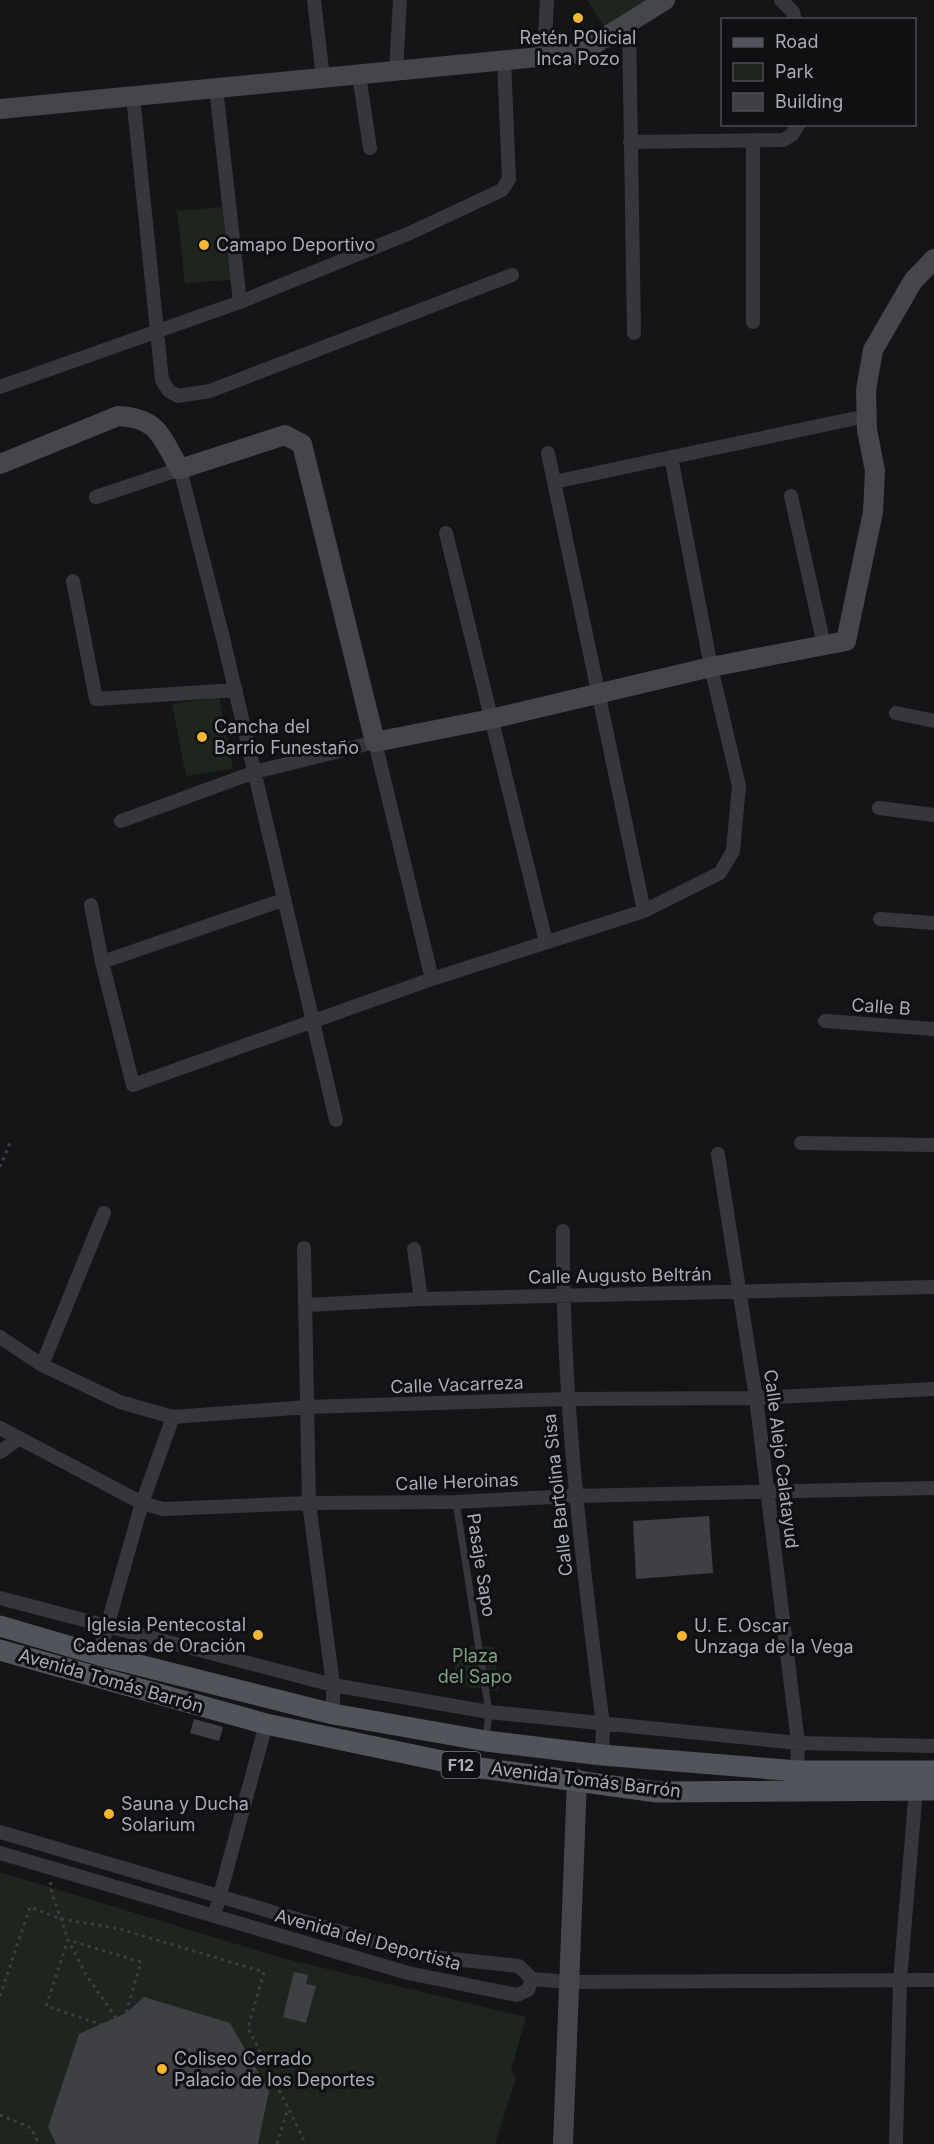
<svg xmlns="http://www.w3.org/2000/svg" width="934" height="2144" viewBox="0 0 934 2144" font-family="Inter,sans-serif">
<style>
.green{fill:#1d251e}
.building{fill:#3f4044}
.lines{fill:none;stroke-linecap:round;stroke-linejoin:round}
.path{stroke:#3c3e43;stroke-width:3;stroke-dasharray:3 4.5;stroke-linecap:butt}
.lane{stroke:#36373c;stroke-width:7}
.street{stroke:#36373c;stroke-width:14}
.secondary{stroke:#44464c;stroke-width:20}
.primary{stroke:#52545b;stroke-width:21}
.poi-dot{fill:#f3b731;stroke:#101012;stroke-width:2}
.labels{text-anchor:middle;stroke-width:6;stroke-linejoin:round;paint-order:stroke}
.shield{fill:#101012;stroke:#7a7c86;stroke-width:1.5}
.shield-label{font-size:16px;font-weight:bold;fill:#a7abb7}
.poi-label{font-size:18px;fill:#a7abb7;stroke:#101012;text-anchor:start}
.street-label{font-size:18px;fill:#a7abb7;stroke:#101012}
.park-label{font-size:18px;fill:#7ea281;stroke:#101012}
</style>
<rect width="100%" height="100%" fill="#151517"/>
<!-- green -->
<path class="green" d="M587 0H649L605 27Z
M222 207 230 280 185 283 177 211Z
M219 697 233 769 186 776 172 704Z
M455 1645 494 1647 499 1691 455 1686Z
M0 1872 282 1958 526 2017 511 2071 516 2078 495 2144H0Z"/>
<!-- building -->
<path class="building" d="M709 1516 713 1573 636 1579 633 1521Z
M194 1719 223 1727 219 1741 190 1733Z
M294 1972 308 1975 306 1984 316 1986 306 2023 283 2017Z
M144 1997 230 2023 269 2091 258 2144H56L48 2127 79 2034 126 2013Z"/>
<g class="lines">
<!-- path -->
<path class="path" d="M0 1167 10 1143
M51 1882 50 1887 68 1940 46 2006 103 2025
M0 1996 30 1907 61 1919 120 1929 264 1972 248 2028 306 2144
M116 2018 85 1973 68 1940 141 1962 126 2013
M0 2115 31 2128 39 2144
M277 2144 288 2108"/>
<!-- lane -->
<path class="lane" d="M456 1502 489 1712 486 1739"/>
<!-- street -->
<path class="street" d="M314 0 323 78
M781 0 793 12 795 20
M629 23 634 333
M544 56 547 0
M396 71 400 0
M359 75 370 148
M216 88 240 302
M133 96 162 380 169 391 178 396 210 391 512 275
M630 142 783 140 792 135 799 124
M753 322V140
M0 387 240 302 410 233 502 190 509 179 504 60
M548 453 644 911
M554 482 866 416
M791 496 824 645
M96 497 180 469 223 638 336 1120
M446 533 546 942
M73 581 96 699 236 690
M896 713 934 721
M879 808 934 815
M121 821 255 772 375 742 432 979
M91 905 102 962 133 1085 432 979 644 911 720 873 733 851 739 786 711 667 671 457
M880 919 934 923
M102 962 283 900
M825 1021 934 1029
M801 1143 934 1145
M718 1154 756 1398 798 1743 797 1771
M563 1231C562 1397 582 1561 603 1725L602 1755
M304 1248 309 1503 333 1685V1714
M414 1249 421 1299
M307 1305 421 1299 934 1287
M0 1337 42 1365 120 1402 173 1417 307 1407 567 1399 756 1398 934 1389
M42 1365 104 1213
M0 1428 142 1503 163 1509 309 1503 456 1502 574 1496 934 1488
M0 1452 18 1439
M0 1598 333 1685 489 1712 798 1743 934 1746
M99 1655 142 1503 173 1417
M0 1832 423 1956 519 1966 532 1979 528 1990 517 1995 408 1973 0 1853
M217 1906 266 1724
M532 1979 570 1982 934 1980
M896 2144 900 1980 916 1789"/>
<!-- secondary -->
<path class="secondary" d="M0 109 580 53 665 0
M0 464 118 416C160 418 161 438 180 469L285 435 302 444 375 742 491 719 711 667 846 641 873 512 875 471 867 430 866 390 873 350 913 281 934 259
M563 2144 577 1779"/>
<!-- primary -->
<path class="primary" d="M0 1626 99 1655 333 1714 486 1741 602 1755 797 1771H934
M0 1650 266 1724 466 1766 657 1792 934 1790"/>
</g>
<!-- markers -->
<g class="poi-dot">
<circle cx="578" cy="18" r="6"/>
<circle cx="204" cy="245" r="6"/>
<circle cx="202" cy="737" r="6"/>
<circle cx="258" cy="1635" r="6"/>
<circle cx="682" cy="1636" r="6"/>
<circle cx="109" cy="1814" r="6"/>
<circle cx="162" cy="2069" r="6"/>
</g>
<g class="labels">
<!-- shield labels -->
<rect class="shield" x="441.5" y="1752" width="39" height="26" rx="4.5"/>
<g class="shield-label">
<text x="461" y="1771">F12</text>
</g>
<!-- poi labels -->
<g class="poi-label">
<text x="578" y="44" text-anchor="middle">Retén POlicial<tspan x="578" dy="21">Inca Pozo</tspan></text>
<text x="216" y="251">Camapo Deportivo</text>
<text x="214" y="733">Cancha del<tspan x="214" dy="21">Barrio Funestaño</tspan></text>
<text x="246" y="1631" text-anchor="end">Iglesia Pentecostal<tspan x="246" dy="21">Cadenas de Oración</tspan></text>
<text x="694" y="1632">U. E. Oscar<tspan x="694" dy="21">Unzaga de la Vega</tspan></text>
<text x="121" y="1810">Sauna y Ducha<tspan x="121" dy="21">Solarium</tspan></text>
<text x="174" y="2065">Coliseo Cerrado<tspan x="174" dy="21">Palacio de los Deportes</tspan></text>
</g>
<!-- street labels -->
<g class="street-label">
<text transform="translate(881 1007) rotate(4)" y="6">Calle B</text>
<text transform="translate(620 1276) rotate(-1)" y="6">Calle Augusto Beltrán</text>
<text transform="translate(457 1385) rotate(-2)" y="6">Calle Vacarreza</text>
<text transform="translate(781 1459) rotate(83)" y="6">Calle Alejo Calatayud</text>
<text transform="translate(457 1482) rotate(-2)" y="6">Calle Heroinas</text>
<text transform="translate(558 1495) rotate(-96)" y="6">Calle Bartolina Sisa</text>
<text transform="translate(481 1565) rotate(81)" y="6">Pasaje Sapo</text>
<text transform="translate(111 1681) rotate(16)" y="6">Avenida Tomás Barrón</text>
<text transform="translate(586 1780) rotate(7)" y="6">Avenida Tomás Barrón</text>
<text transform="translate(368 1940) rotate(15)" y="6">Avenida del Deportista</text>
</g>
<!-- park labels -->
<g class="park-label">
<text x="475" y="1662">Plaza<tspan x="475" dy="21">del Sapo</tspan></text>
</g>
</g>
<!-- legend -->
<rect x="721" y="18" width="195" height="108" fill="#101012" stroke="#4c4e54" stroke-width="1.5"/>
<rect x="733" y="38" width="30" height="9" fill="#52545b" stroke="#4c4e54" stroke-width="1.5"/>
<text x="775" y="48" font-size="18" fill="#a7abb7">Road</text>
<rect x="733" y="63" width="30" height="18" fill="#1d251e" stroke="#4c4e54" stroke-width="1.5"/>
<text x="775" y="78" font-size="18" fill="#a7abb7">Park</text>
<rect x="733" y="93" width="30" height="18" fill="#3f4044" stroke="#4c4e54" stroke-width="1.5"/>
<text x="775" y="108" font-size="18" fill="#a7abb7">Building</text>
</svg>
